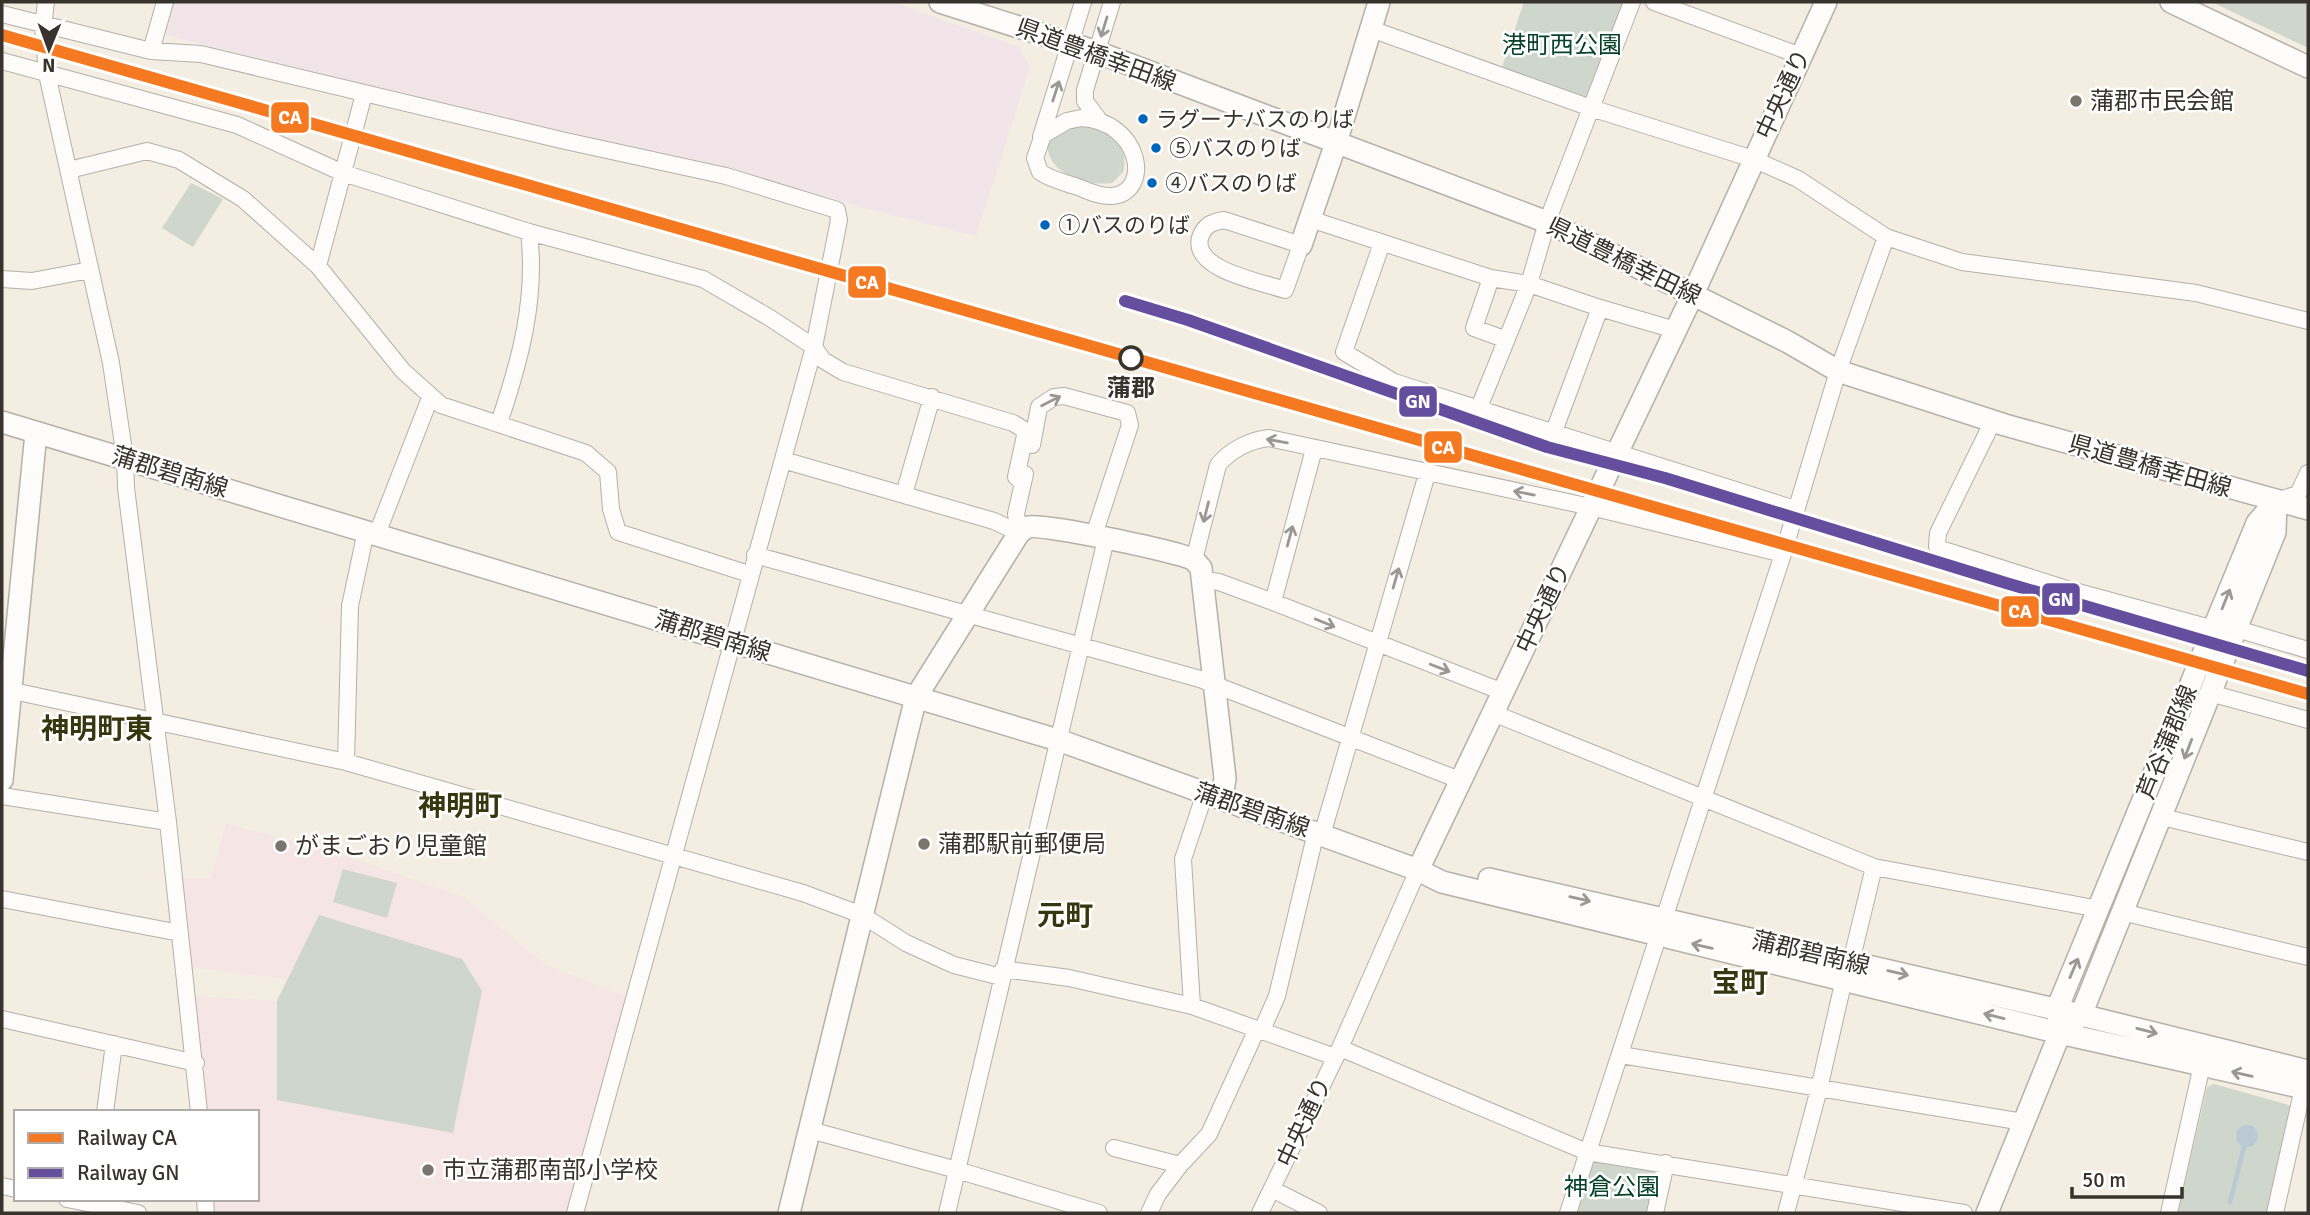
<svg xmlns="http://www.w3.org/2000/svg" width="2310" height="1215" viewBox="0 0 2310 1215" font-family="Signika,'Noto Sans JP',sans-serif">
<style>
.industrial{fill:#f1e5ea}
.education{fill:#f5e5e4}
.green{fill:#cfd7cc}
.water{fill:#bacad5}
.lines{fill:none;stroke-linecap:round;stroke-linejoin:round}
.stream{stroke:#bacad5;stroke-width:4.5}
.street-casing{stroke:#b5b0a8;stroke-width:18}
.secondary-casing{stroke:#b5b0a8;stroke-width:24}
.street{stroke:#fdfcfb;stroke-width:16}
.secondary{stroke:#fdfcfb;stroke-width:21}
.rail-1-casing{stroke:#fff;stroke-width:18}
.rail-2-casing{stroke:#fff;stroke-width:18}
.rail-1{stroke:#f47921;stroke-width:12}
.rail-2{stroke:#654e9e;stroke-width:12}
.oneway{stroke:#9a9894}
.poi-dot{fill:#79746c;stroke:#fff;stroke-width:2.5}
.bus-dot{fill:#0065bd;stroke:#fff;stroke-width:2.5}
.stop-dot{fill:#fff;stroke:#38332c;stroke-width:3.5}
.labels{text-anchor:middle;stroke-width:5;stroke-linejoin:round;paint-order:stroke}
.bus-label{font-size:22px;fill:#38332c;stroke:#fff;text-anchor:start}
.park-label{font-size:24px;fill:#06412a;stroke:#fff}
.street-label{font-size:24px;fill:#38332c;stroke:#fff}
.poi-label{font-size:24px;fill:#38332c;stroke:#fff;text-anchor:start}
.stop-label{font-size:24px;font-weight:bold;fill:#38332c;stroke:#fff}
.quarter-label{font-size:28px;font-weight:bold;fill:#36370e;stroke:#fff}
.line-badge{stroke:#fff;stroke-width:2.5}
.badge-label{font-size:19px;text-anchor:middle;font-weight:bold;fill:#fff}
</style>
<rect width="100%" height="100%" fill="#f3ede2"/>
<!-- industrial -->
<path class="industrial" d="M170 2H893L1019 47 1030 67 976 236 860 207 719 165 499 117 161 34Z"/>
<!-- education -->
<path class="education" d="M226 824 334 852 463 897 543 963 634 1001 575 1213H206L205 1199H257V1112H198L188 996 277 1001 286 979 184 966 174 878H211Z"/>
<!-- green -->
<path class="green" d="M1524 2H1624L1588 98 1501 70Z
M2212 2H2308V48Z
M1093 125C1112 135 1130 147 1123 172L1112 183C1051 190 1014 127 1093 125Z
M191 183 223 199 193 247 162 228Z
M343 869 397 883 387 918 333 902Z
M319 915 462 959 482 991 453 1133 277 1100V1001Z
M2214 1084 2292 1106 2267 1213H2178L2207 1087Z
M1594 1160 1652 1168 1655 1173 1647 1213H1577Z"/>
<!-- water -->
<path class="water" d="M2236 1136a11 11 0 1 1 22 0a11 11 0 1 1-22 0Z"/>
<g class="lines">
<!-- stream -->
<path class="stream" d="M2230 1202 2244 1147"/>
<!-- street casing -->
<g class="street-casing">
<path id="street" d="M46 2 43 26 47 74 111 363 125 458 126 488 168 822 199 1112
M1654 2 1801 56
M2 14 151 51 201 54 561 140 726 176 837 210 839 220 814 347 575 1213
M1371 29 1591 108 1753 159 1798 179 1886 237 1962 262 2196 293 2308 321
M151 51 165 2
M2 61 237 125 343 173 529 232 703 279 770 318 814 347 823 360 843 372 1013 423 1026 431 1016 477 1023 483
M1081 118C1141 121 1153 192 1112 196 1099 197 1087 190 1075 186 1063 182 1050 179 1040 172L1035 158 1043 135 1067 121Z
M1099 120 1085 101V90L1112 2
M1041 137 1083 2
M69 170 147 151 179 160 243 199 318 266 403 371 441 405 586 453 608 472 611 509 618 532 749 574
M1310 219 1491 278 1529 284 1600 308 1553 434
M1224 220 1301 245 1285 290C1262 282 1192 270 1200 238 1204 225 1212 222 1224 220Z
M1382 243 1344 352 1394 382 1795 509
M318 266 364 94
M1491 278 1474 328 1504 339
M2 279 32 281 90 270
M1600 308 1675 330
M1478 410 1529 284 1547 222 1632 2
M1993 421 1938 533 1937 546 1941 549 2067 589 2214 629
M499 423C520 361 537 299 529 232
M1032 445 1039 407 1054 397 1064 396 1127 413 1130 425 1094 535
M783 460 994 521 1019 533
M904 494 932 397
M2276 501 2298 494 2308 473
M1019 533 1016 514 1025 474
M377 534 430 398
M755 555 1200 679 1462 781
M1194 560 1218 465C1230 450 1250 440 1269 438L1591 507 1783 554
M1204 580 1219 582 1273 602 1503 692
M1273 602 1314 449
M2237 629 2308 650
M13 691 346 762 803 893 862 915 906 943 954 965 1001 977
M2210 693 2308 720
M1493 713 1874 867 2099 909
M346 762 350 606 366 531
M2 796 168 822
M2162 817 2308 852
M1322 835 1427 474
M2 899 180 933
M2122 912 2308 957
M1851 962 1874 867
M1003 969 1069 978 1192 1006 1335 1057
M1192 1006 1183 859 1205 793
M2 1019 196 1063
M1262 1030 1277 996 1316 832
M1340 1048 1587 1152 1964 1213
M1621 1055 2023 1122
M105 1112 114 1044
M810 1130 957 1170 1099 1213
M1114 1148 1180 1165
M2 1186 16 1189
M1272 1189 1319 1213
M67 1199 138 1213
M205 1199 206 1213
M947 1213 1106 539
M1149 1213 1158 1194 1180 1165 1209 1134 1257 1029
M1260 1213 1340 1048 1418 870
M1568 1213 1783 554 1838 371 1886 237
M1655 1213 1666 1163
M1786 1213 1819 1089 1844 979
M2169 1213 2202 1065
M2275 1213 2303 1088"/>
</g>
<!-- secondary casing -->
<g class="secondary-casing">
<path id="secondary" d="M940 2 1097 52 1547 222 1788 342 1838 371 2005 425 2308 509
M2171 2 2308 67
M1301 245 1336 143 1379 2
M2 422 1061 741 1418 870 1442 882 2060 1033 2308 1089
M2 780 36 433
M1418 870 1693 294 1826 2
M1489 879 2081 1015 2308 1071
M2059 1020 2057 1009 2257 523 2276 501
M789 1213 916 697 1019 533C1022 531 1025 528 1028 527 1041 523 1181 552 1194 560 1194 560 1200 567 1201 568L1225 778 1222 799
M1987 1213 2060 1033 2081 1015 2275 532 2276 501"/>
</g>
<!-- street -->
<use href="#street" class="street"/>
<!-- secondary -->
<use href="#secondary" class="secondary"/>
<!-- rail-1 casing -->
<g class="rail-1-casing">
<path id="rail-1" d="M2 35 2308 694"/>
</g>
<!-- rail-2 casing -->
<g class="rail-2-casing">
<path id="rail-2" d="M1125 301 1188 320 1547 447 1665 478 2006 583 2308 671"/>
</g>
<!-- rail-1 -->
<use href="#rail-1" class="rail-1"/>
<!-- rail-2 -->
<use href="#rail-2" class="rail-2"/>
</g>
<!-- one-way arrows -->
<defs><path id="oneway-shaft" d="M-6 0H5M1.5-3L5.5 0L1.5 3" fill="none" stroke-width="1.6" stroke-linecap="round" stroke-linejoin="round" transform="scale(1.75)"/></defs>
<g class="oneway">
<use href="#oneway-shaft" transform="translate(1104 27) rotate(107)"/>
<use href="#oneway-shaft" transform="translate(1056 91) rotate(-72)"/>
<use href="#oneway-shaft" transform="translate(1051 401) rotate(-27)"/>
<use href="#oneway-shaft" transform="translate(1277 441) rotate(-170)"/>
<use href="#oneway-shaft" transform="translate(1524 493) rotate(-169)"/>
<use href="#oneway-shaft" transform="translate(1206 512) rotate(104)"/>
<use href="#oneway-shaft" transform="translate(1290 536) rotate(-75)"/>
<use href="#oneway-shaft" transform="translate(1396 578) rotate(-74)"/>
<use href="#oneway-shaft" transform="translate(2226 599) rotate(-68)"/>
<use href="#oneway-shaft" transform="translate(1325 623) rotate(22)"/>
<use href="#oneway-shaft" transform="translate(1440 668) rotate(21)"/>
<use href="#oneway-shaft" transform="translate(2188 749) rotate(111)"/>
<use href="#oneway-shaft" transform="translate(1580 899) rotate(13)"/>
<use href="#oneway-shaft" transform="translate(1702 946) rotate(-167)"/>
<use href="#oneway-shaft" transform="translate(2074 968) rotate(-67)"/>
<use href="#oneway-shaft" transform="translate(1898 973) rotate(13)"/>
<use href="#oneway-shaft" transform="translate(1994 1016) rotate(-166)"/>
<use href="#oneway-shaft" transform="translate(2147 1031) rotate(14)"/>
<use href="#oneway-shaft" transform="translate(2242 1074) rotate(-167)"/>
</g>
<!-- markers -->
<g class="poi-dot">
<circle cx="2076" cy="101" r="7"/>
<circle cx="924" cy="844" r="7"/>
<circle cx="281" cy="846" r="7"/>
<circle cx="428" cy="1170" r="7"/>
</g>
<g class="bus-dot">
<circle cx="1143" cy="119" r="6"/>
<circle cx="1156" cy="148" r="6"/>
<circle cx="1152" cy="183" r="6"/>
<circle cx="1045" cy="225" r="6"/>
</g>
<circle class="stop-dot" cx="1131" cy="358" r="11"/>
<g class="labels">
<!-- bus labels -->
<g class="bus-label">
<text x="1156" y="127">ラグーナバスのりば</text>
<text x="1169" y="156">⑤バスのりば</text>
<text x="1165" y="191">④バスのりば</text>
<text x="1058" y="233">①バスのりば</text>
</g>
<!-- park labels -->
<g class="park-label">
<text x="1562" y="53">港町西公園</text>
<text x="1612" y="1195">神倉公園</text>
</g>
<!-- street labels -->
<g class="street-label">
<text transform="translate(1096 55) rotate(20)" y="8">県道豊橋幸田線</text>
<text transform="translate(1783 94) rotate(-65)" y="8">中央通り</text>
<text transform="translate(1624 261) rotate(26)" y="8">県道豊橋幸田線</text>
<text transform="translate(2150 466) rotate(16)" y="8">県道豊橋幸田線</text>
<text transform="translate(170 472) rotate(17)" y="8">蒲郡碧南線</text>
<text transform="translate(1543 608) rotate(-65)" y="8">中央通り</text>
<text transform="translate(713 636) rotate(17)" y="8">蒲郡碧南線</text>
<text transform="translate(2167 742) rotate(-68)" y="8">芦谷蒲郡線</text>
<text transform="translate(1252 810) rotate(19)" y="8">蒲郡碧南線</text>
<text transform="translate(1811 953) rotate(13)" y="8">蒲郡碧南線</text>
<text transform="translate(1304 1122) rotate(-65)" y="8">中央通り</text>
</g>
<!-- poi labels -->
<g class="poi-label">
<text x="2090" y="109">蒲郡市民会館</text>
<text x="938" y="852">蒲郡駅前郵便局</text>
<text x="295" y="854">がまごおり児童館</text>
<text x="442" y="1178">市立蒲郡南部小学校</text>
</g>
<!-- stop labels -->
<g class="stop-label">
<text x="1131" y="396">蒲郡</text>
</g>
<!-- quarter labels -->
<g class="quarter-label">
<text x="97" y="738">神明町東</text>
<text x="460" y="815">神明町</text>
<text x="1065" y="925">元町</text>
<text x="1740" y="992">宝町</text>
</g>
</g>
<g class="line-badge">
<rect x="270" y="101" width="40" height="33" rx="7" fill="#f47921"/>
<rect x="847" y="265" width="40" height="34" rx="7" fill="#f47921"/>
<rect x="1398" y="385" width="40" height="33" rx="7" fill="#654e9e"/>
<rect x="1423" y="430" width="40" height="34" rx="7" fill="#f47921"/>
<rect x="2041" y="582" width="40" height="34" rx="7" fill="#654e9e"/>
<rect x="2000" y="595" width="40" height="33" rx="7" fill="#f47921"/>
</g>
<g class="badge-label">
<text x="290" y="124">CA</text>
<text x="867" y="289">CA</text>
<text x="1418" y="408">GN</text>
<text x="1443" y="454">CA</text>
<text x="2061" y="606">GN</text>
<text x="2020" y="618">CA</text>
</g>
<!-- border -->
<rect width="2310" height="1215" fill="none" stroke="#38332c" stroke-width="7"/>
<!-- legend -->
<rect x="14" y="1110" width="245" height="91" fill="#ffffff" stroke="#afadab" stroke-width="2"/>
<rect x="28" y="1133" width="35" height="10" fill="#f47921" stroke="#afadab" stroke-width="2"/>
<text x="77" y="1145" font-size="21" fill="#38332c">Railway CA</text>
<rect x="28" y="1168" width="35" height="10" fill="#654e9e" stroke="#afadab" stroke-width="2"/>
<text x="77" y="1180" font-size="21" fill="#38332c">Railway GN</text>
<!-- north arrow -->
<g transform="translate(49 49) rotate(181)" stroke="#ffffff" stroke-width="5" paint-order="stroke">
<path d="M0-5L12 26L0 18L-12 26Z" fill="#38332c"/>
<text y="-10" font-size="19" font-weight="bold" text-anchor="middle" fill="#38332c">N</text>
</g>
<!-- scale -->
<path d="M2072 1187v10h110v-10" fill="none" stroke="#38332c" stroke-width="3.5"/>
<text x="2082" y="1187" font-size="21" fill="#38332c" stroke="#ffffff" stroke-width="5" paint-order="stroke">50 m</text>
</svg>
